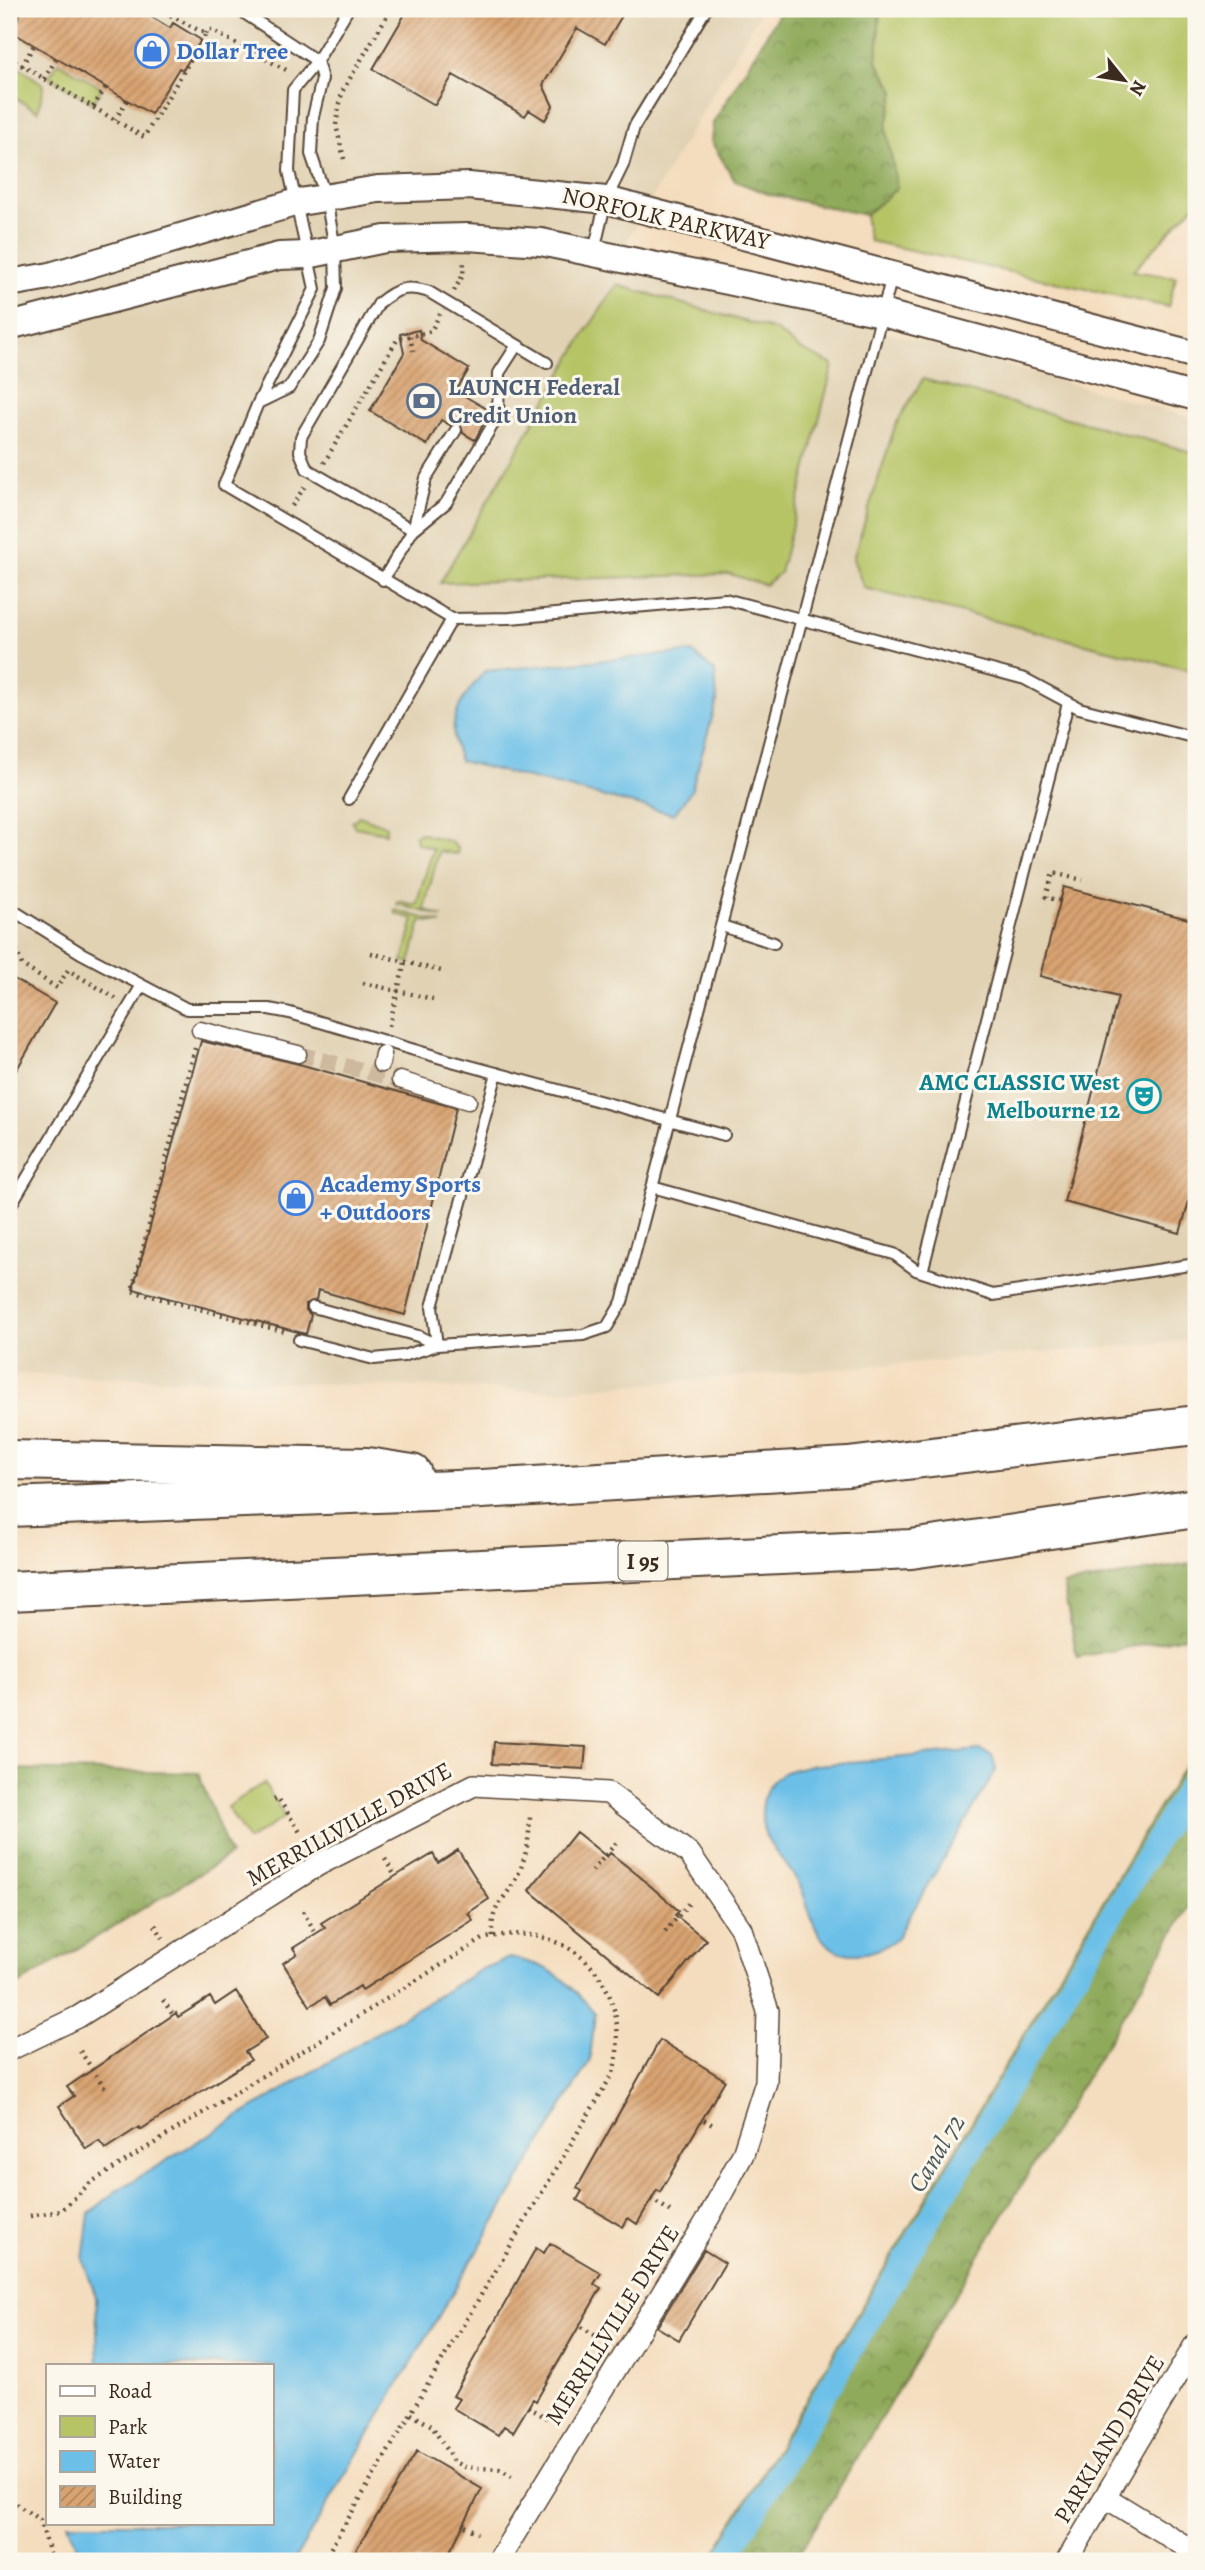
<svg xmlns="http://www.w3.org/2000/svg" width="1205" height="2570" viewBox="0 0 1205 2570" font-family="Alegreya,serif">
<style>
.built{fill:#e1d2b4}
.green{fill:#b6c466;stroke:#787742;stroke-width:2}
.forest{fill:url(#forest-crowns);stroke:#666a3c;stroke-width:2}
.water{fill:#6cc0e8;stroke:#547583;stroke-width:2}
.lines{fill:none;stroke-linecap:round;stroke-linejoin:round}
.canal{stroke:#6cc0e8;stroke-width:23}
.building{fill:url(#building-hatch)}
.pedestrian-tunnel{stroke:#cfb99e;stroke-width:16;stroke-dasharray:16 8;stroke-linecap:butt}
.service-casing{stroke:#574536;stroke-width:14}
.pedestrian-casing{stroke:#574536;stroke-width:19}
.minor-casing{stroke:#574536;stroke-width:24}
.tertiary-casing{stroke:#574536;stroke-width:30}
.motorway-casing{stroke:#574536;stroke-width:42}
.path{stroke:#574536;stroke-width:4.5;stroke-dasharray:2 5;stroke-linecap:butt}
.service{stroke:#fff;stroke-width:10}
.pedestrian{stroke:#fff;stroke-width:16}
.minor{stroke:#fff;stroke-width:21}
.tertiary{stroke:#fff;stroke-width:26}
.motorway{stroke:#fff;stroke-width:38}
.labels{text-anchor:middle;stroke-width:6;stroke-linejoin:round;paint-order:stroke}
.shield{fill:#fbf7ec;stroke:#75685c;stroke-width:2}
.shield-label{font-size:23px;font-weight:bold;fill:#3b2a1e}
.shop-label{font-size:24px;font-weight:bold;fill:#366cbe;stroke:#fbf7ec;text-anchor:start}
.street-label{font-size:24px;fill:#3b2a1e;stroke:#fbf7ec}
.service-label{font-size:24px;font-weight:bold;fill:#4e5e75;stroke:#fbf7ec;text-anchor:start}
.culture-label{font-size:24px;font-weight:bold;fill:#0d838f;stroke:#fbf7ec;text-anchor:end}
.water-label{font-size:26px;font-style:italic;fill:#4a575b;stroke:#fbf7ec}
</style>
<defs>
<pattern id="forest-crowns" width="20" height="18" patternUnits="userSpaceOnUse" patternTransform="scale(1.75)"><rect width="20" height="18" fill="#90aa5b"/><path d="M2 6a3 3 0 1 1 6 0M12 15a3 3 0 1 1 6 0" fill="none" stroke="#778b4b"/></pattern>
<pattern id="building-hatch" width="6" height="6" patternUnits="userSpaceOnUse" patternTransform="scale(1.75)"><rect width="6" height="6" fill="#d9a371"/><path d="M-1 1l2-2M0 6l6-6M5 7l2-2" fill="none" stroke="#b1855c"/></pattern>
</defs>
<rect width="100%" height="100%" fill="#fbf7ec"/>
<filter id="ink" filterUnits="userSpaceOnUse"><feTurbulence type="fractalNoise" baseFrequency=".0143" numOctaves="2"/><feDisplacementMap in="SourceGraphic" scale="14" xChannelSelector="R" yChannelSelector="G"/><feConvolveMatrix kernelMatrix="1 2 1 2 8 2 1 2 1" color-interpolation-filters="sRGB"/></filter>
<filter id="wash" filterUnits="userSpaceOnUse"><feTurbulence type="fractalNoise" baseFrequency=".00686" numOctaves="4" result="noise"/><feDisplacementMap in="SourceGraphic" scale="28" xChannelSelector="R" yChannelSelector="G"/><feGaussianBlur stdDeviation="1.57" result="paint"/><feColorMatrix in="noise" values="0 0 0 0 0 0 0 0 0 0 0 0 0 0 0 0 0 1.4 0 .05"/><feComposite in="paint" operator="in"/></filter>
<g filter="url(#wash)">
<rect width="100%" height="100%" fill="#f4ddbe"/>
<!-- built -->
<path class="built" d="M9 9H762L618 256 1196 419V1340L554 1391 9 1374Z"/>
<!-- green -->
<path class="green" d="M880 9H1196V203L1133 271 1176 277 1168 307 869 241 865 215 897 188 886 128 895 92 877 62Z
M58 62 102 88 93 103 49 77Z
M16 65 44 85 38 111 13 97V70Z
M617 285 775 330 800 349 833 365 780 573 765 585 730 574 440 583 587 330Z
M923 379 1196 453V672L864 588 853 559 895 426Z
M359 816 386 826V833L355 827 352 822Z
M420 833 451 842 458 849 457 854 439 851 424 909 443 917 397 904 398 901 416 905 433 849 417 843 415 835Z
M395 910 442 923 421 921 410 963 403 961 414 919 396 914Z
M264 1783 285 1817 248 1840 227 1807Z"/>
<!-- forest -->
<path class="forest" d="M782 9H880L877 62 895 92 886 128 897 188 865 215 768 194 735 181 711 141 713 123Z
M1196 1563V1635L1077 1657 1063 1585Z
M1196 1746V1895L795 2561H710Z
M9 1769 198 1773 230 1855 18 1985 9 1969Z"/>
<!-- water -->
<path class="water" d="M692 652 715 672 717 701 691 791 674 814 460 761C444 721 459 702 485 671Z
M980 1750 992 1755 996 1770 896 1939C873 1956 839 1963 820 1936 810 1921 808 1902 800 1886 793 1870 778 1857 769 1842 757 1822 760 1787 781 1774 788 1770 799 1768 807 1766Z
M509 1958C554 1965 566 1980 595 2013L590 2060 294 2561H83L68 2523H271V2365H98L96 2297 83 2260 89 2214 116 2191 482 1969Z"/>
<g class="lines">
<!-- canal -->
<path class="canal" d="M725 2561 1196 1774"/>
</g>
<g id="blocks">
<!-- building -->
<path class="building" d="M23 9H138L170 28 173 23 201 40 183 70 179 68 151 114 10 31Z
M408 9H626L605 44 577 28 543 85 553 106 545 120 529 110 525 116 453 75 435 105 373 69Z
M419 330 421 340 469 369 456 391 490 411 475 440 463 433 460 423 450 425 441 420 427 445 370 411 404 353 400 334Z
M1064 887 1196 921V1196L1191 1194 1180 1233 1064 1202 1118 997 1040 976Z
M9 976 55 1003 9 1083Z
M201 1041 299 1064 456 1108 405 1315 318 1290 316 1300 306 1304V1310L311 1315 306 1334 133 1289Z
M494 1742 586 1747 584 1769 492 1764Z
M576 1832 607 1857 610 1853 638 1875 679 1911 675 1915 706 1940 659 1998 529 1890Z
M458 1850 489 1899 468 1913 473 1920 362 1990 360 1986 330 2005 325 1997 310 2006 283 1963 297 1954 293 1948 325 1928 321 1923 399 1874 433 1854 438 1863Z
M236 1991 266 2039 245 2052 251 2060 140 2130 139 2127 105 2149 99 2141 86 2149 59 2106 74 2096 67 2087 176 2013 178 2017 210 1997 215 2005Z
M660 2040 725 2080 660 2192 657 2190 637 2224 628 2218 623 2227 577 2200 582 2191 577 2188Z
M550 2243 601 2273 594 2284 601 2288 536 2401 533 2399 513 2432 504 2426 498 2435 453 2408 459 2399 453 2396 536 2248 544 2253Z
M704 2250 725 2263 679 2340 657 2327Z
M417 2451 482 2489 445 2561H349Z"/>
</g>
</g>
<g filter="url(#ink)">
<use href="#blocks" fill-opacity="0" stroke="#574536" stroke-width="2"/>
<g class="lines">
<!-- pedestrian-tunnel -->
<path class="pedestrian-tunnel" d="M298 1054 400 1080"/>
<!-- service casing -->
<g class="service-casing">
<path id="service" d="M238 9 317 61 322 79 313 117 311 154 326 198 335 249 336 288 319 341 289 388 258 403
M348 9 317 61 293 90 289 171 315 289 258 403 224 485 452 619 510 618 725 599 1025 679 1079 708 1196 738
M594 251 606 200 623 165 634 127 706 9
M413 530 307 469 300 452 301 437 379 303C397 288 407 285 429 292L547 363
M413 530 446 503 498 416 499 373 517 345
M383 580 413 530 426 478 456 430
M349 799 452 619
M9 908 81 953 187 1009H269L290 1013 448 1060 724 1135
M722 926 774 943
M652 1187 894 1254 916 1270 993 1295 1196 1264
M9 1208 142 985
M922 1272 1068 703
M313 1307 418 1336 437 1345
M299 1340 374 1359 403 1356 437 1345 583 1335 607 1327 622 1302 892 276
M437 1345 432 1307 497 1073"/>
</g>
<!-- pedestrian casing -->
<g class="pedestrian-casing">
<path id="pedestrian" d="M200 1030 298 1054
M381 1064 383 1054
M400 1080 468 1101"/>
</g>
<!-- minor casing -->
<g class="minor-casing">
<path id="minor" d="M9 2050 78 2017 318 1865 474 1785 608 1793 690 1854 741 1929 768 2011 766 2082 743 2154 709 2217 498 2561
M1105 2497 1196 2553
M1067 2561 1196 2343"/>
</g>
<!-- tertiary casing -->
<g class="tertiary-casing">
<path id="tertiary" d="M9 283 50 276 294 203 378 189 469 186 606 200 1196 355
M9 326 279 256 307 255 385 239 467 237 541 242 882 313 1196 397"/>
</g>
<!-- motorway casing -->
<g class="motorway-casing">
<path id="motorway" d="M9 1460 367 1467 412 1474
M9 1507 482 1489 848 1467 1196 1425
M9 1591 911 1549 1196 1508"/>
</g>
<!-- path -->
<path class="path" d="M206 34 209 29 290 72
M9 58 144 137 206 34 158 9
M22 66 34 45
M44 79 57 58
M93 107 106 87
M115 120 127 100
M344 159 336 125 342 92 391 9
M454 291 463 275 464 261
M410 336 413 351
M324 463 397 340 431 331 440 314
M292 506 305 486
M1060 901 1046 897 1053 873 1083 880
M9 930 22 965 57 988 68 970 117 999
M371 953 441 971
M363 983 433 999
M389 1026 405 962
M195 1048 132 1291 286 1332
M274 1800 278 1798 300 1832
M385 1859 395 1876
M592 1871 618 1841
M303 1911 316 1934
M155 1925 163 1938
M665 1932 690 1902
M493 1937C490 1906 501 1905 514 1882 526 1862 529 1840 530 1817
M163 2000 173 2015
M80 2051 107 2091
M704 2120 716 2127
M651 2199 670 2211
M30 2216 61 2211 90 2183 483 1939C571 1915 636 1987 613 2073L323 2561
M581 2327 595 2335
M528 2407 547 2418
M411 2414 432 2426 453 2461 464 2467 499 2469 512 2476
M10 2500 40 2520 52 2561
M465 2526 478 2533"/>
<!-- service -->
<use href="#service" class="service"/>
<!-- pedestrian -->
<use href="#pedestrian" class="pedestrian"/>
<!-- minor -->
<use href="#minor" class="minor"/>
<!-- tertiary -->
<use href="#tertiary" class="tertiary"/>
<!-- motorway -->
<use href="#motorway" class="motorway"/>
</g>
</g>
<!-- icons -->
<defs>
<g id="shop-ring" transform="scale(1.75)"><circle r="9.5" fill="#fbf7ec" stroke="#3f7fe0" stroke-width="1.5"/><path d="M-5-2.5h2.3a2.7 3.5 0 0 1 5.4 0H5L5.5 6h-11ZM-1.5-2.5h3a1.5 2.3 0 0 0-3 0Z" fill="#3f7fe0"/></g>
<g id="bank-ring" transform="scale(1.75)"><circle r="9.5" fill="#fbf7ec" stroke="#5c6f8a" stroke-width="1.5"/><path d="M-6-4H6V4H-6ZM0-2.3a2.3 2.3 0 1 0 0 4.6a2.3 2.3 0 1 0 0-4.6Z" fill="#5c6f8a"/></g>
<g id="theatre-ring" transform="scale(1.75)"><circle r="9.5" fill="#fbf7ec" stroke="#0f9aa8" stroke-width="1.5"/><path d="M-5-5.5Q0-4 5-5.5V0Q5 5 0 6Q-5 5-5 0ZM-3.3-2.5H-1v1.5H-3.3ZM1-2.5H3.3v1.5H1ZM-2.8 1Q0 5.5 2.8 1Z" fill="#0f9aa8"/></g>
</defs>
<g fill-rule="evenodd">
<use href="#shop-ring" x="152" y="51"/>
<use href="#bank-ring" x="424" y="401"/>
<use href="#theatre-ring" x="1144" y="1096"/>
<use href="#shop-ring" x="296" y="1198"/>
</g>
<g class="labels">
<!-- shield labels -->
<rect class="shield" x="618.5" y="1541.5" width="49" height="39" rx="5"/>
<g class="shield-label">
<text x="643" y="1569">I 95</text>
</g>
<!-- shop labels -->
<g class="shop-label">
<text x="176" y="59">Dollar Tree</text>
<text x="320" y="1192">Academy Sports<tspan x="320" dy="28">+ Outdoors</tspan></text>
</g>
<!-- street labels -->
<g class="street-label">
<text transform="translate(666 218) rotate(13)" y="8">NORFOLK PARKWAY</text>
<text transform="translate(349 1824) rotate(-29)" y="8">MERRILLVILLE DRIVE</text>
<text transform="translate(612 2325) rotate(-58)" y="8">MERRILLVILLE DRIVE</text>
<text transform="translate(1109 2439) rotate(-59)" y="8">PARKLAND DRIVE</text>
</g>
<!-- service labels -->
<g class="service-label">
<text x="448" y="395">LAUNCH Federal<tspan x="448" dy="28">Credit Union</tspan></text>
</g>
<!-- culture labels -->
<g class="culture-label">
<text x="1120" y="1090">AMC CLASSIC West<tspan x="1120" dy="28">Melbourne 12</tspan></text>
</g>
<!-- water labels -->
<g class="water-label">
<text transform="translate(936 2153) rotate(-59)" y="9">Canal 72</text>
</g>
</g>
<!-- margin -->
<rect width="1205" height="2570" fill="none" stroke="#fbf7ec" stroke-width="35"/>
<!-- legend -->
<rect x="46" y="2364" width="228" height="161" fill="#fbf7ec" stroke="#aea59a" stroke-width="2"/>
<rect x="60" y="2386" width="35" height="10" fill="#ffffff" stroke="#aea59a" stroke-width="2"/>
<text x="108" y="2398" font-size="21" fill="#3b2a1e">Road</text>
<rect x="60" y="2416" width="35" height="21" fill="#b6c466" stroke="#aea59a" stroke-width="2"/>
<text x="108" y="2434" font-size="21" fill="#3b2a1e">Park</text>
<rect x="60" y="2451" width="35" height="21" fill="#6cc0e8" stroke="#aea59a" stroke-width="2"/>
<text x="108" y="2468" font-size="21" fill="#3b2a1e">Water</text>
<rect x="60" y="2486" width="35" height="21" fill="url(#building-hatch)" stroke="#aea59a" stroke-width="2"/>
<text x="108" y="2504" font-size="21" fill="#3b2a1e">Building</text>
<!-- north arrow -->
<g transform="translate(1124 80) rotate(120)" stroke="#fbf7ec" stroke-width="5" paint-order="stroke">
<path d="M0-5L12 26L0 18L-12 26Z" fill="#3b2a1e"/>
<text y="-10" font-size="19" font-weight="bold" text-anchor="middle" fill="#3b2a1e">N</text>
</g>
</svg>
